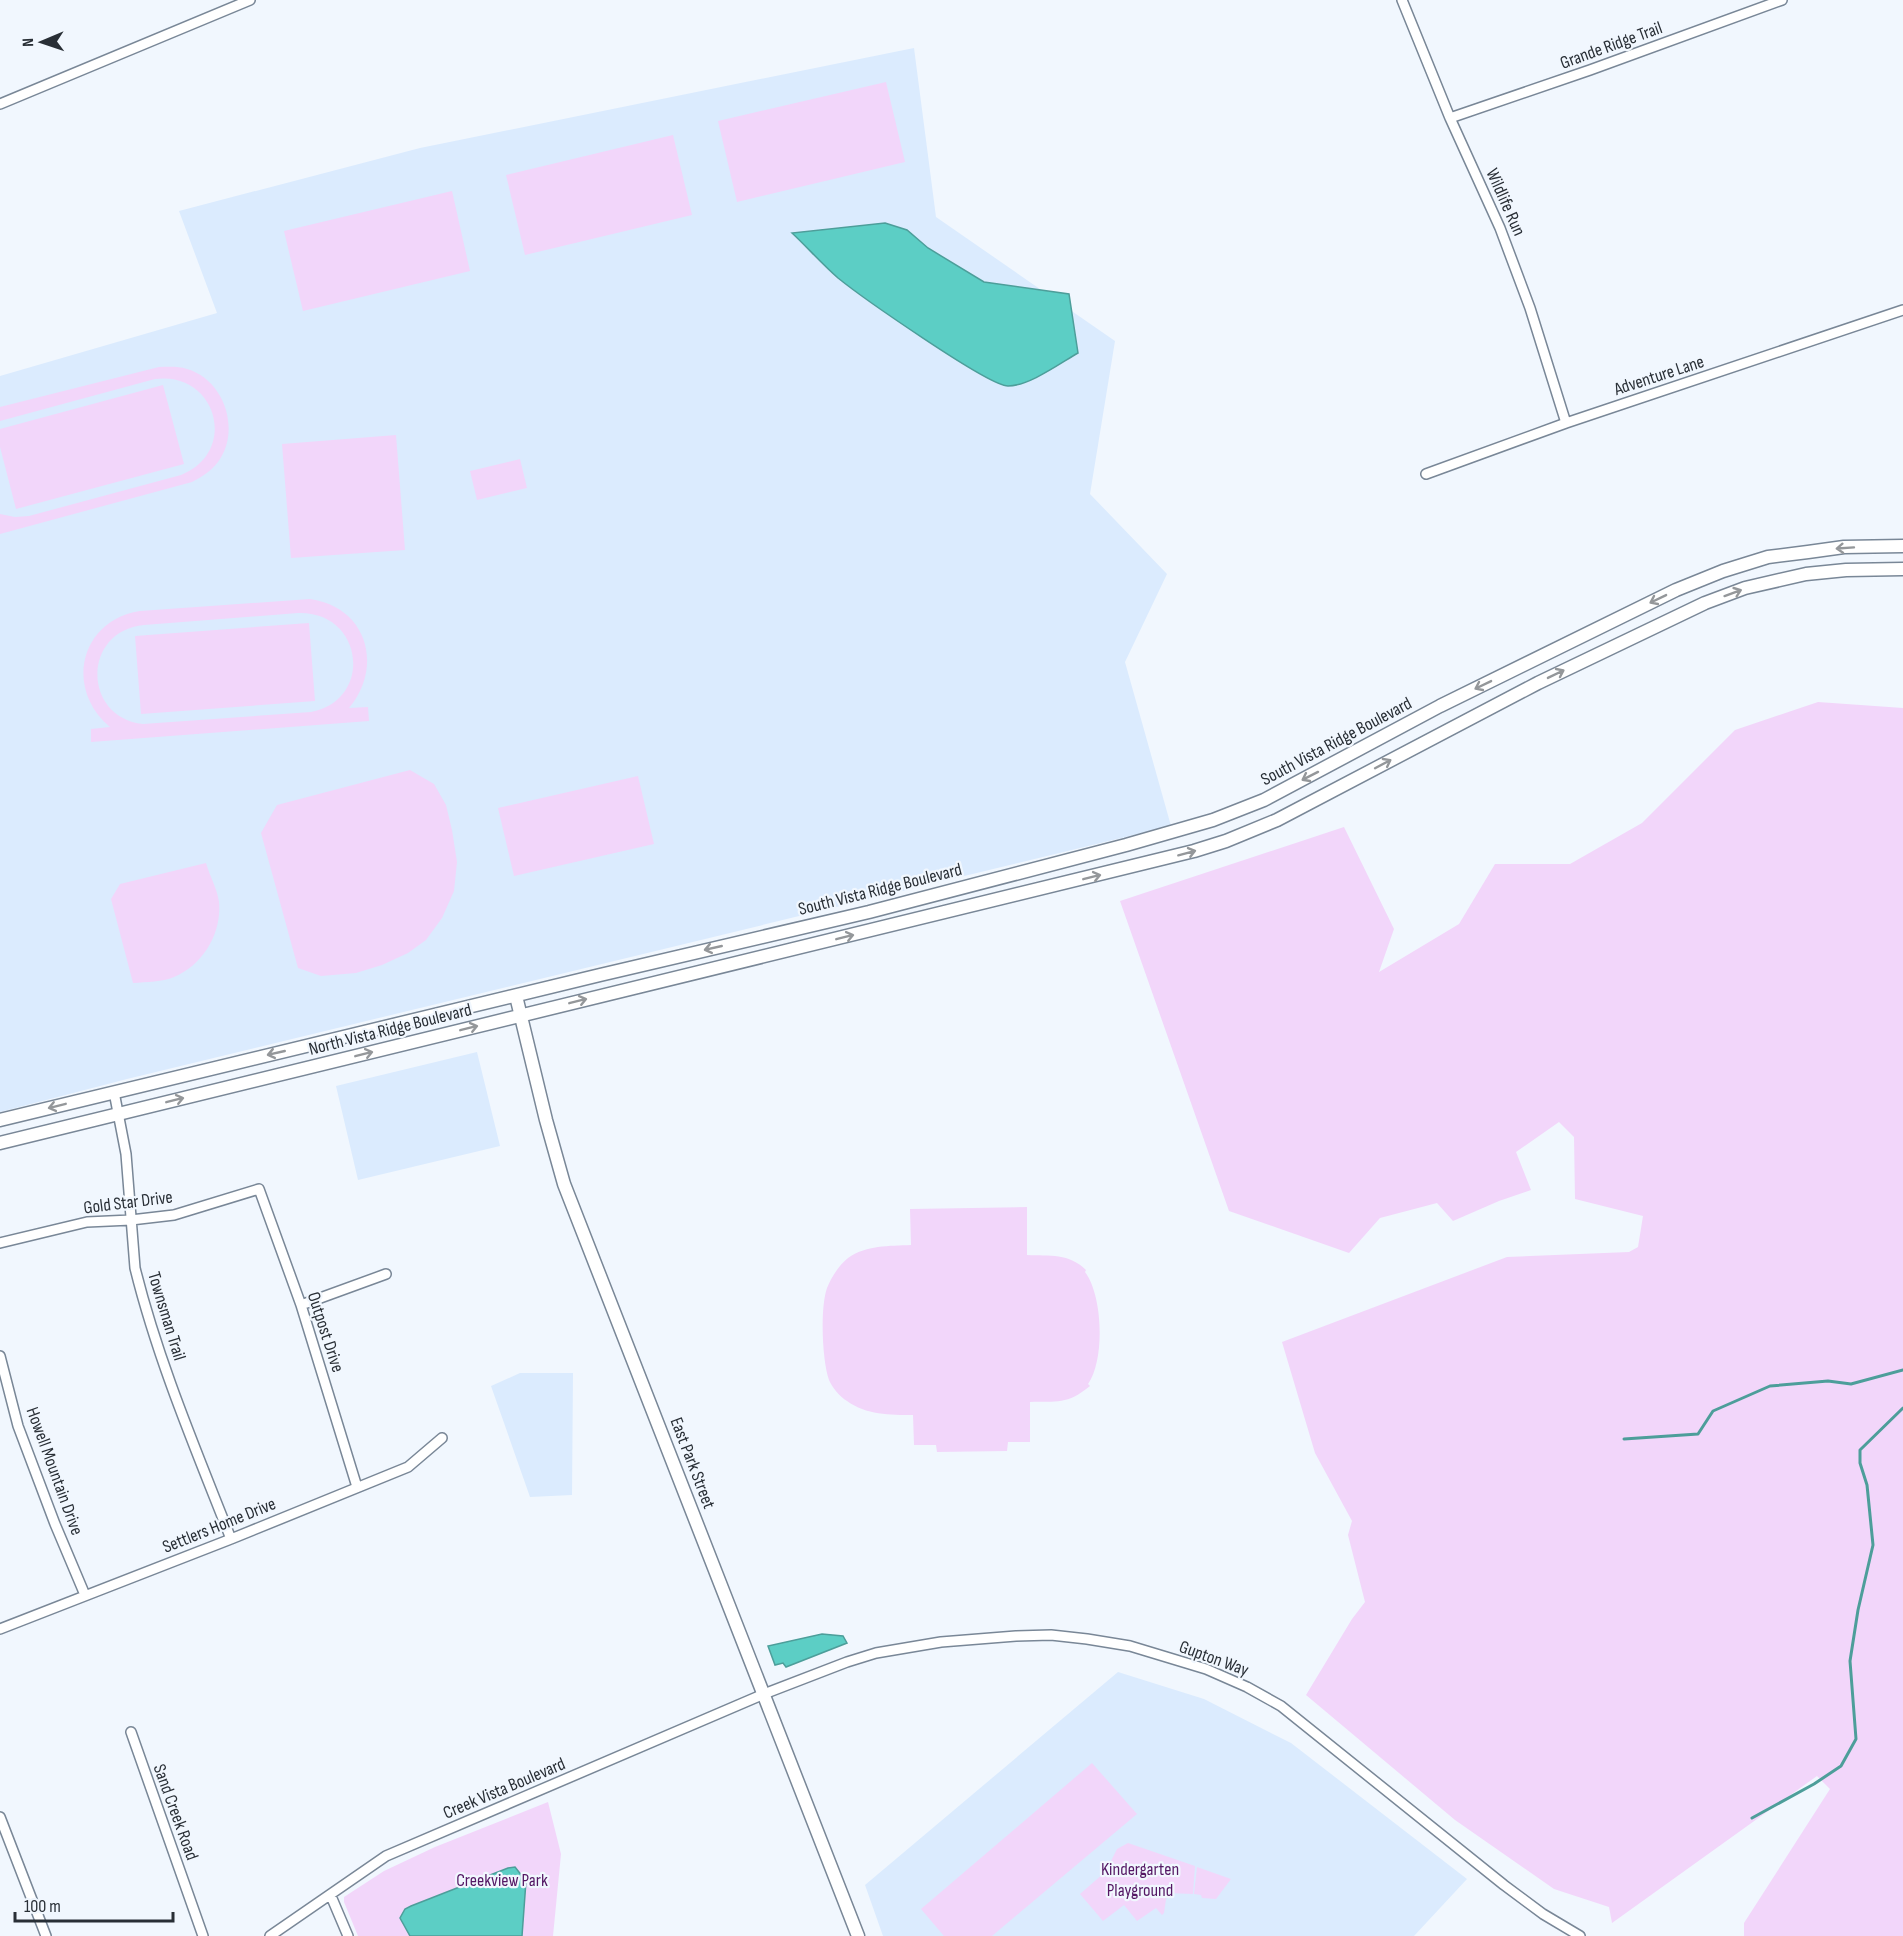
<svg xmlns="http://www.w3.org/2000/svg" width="1903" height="1936" viewBox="0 0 1903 1936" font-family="'Sofia Sans Condensed',sans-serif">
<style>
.built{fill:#dbebfe}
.green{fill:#f2d6fa;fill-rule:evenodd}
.water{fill:#5ccec5;stroke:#4d9e9a;stroke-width:1.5}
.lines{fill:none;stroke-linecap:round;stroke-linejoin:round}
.stream{stroke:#4d9e9a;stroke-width:3}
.minor-casing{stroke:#798797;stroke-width:12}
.tertiary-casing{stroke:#798797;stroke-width:15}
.minor{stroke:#fff;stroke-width:9}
.tertiary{stroke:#fff;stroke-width:12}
.oneway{stroke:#94979a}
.labels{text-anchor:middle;stroke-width:4.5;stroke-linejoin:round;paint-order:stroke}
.street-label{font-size:18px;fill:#292f36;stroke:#f1f7fe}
.park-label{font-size:18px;fill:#541764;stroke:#f1f7fe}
</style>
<rect width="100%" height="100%" fill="#f1f7fe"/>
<!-- built -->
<path class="built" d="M914 48 936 217 1115 341 1090 494 1167 574 1125 662 1171 826 127 1079 0 1112V376L217 313 179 211 420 148Z
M477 1052 500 1146 358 1180 336 1086Z
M520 1373H573L572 1495 530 1497 491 1386Z
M1118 1672 1204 1699 1291 1743 1467 1879 1414 1936H883L865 1885Z"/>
<!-- green -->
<path class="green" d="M886 82 905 162 737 202 718 121Z
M673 135 692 215 525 255 506 175Z
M452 191 470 271 303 311 284 231Z
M159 367C168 367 178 366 187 369 225 380 241 431 218 462 211 471 202 477 192 482L0 534V514L15 517 29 516 181 475C239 452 217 371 155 379L0 421V407Z
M163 385 184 464 16 509 0 447V429Z
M396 435 405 550 291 558 282 444Z
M520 459 527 488 477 500 470 471Z
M310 599C367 607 384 666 349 708L368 707 369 721 91 742V729L110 727C64 689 80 620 140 611ZM298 613C364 611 374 700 311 712L143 724C82 717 82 631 144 625Z
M309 623 315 701 141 714 135 636Z
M1818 702 1903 708V1936H1744V1923L1830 1789 1817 1776 1612 1923 1609 1907 1554 1889 1455 1820 1306 1695 1352 1619 1365 1602 1348 1535 1352 1521 1315 1453 1282 1342 1507 1257 1629 1252 1638 1247 1643 1216 1575 1199 1574 1137 1559 1122 1516 1152 1531 1190 1499 1201 1453 1221 1437 1203 1380 1218 1349 1253 1229 1211 1120 901 1344 827 1394 929 1379 972 1459 924 1495 864H1570L1642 823 1735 730Z
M410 770 434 784 446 805 452 830 457 862 454 891 442 918 426 940 408 953 382 965 356 973 321 976 298 968 261 833 277 805Z
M638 776 654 844 514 876 498 808Z
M206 863C210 877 217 888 219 902 222 933 203 965 174 977 162 982 147 982 133 983L111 899 120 884Z
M1027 1207V1255C1050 1256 1069 1253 1086 1270L1085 1272C1103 1296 1105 1360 1088 1384L1090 1386C1067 1405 1057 1401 1030 1402V1442H1008L1007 1451 937 1452 936 1445H914L913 1415C890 1415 866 1415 847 1401 840 1397 832 1387 829 1380 822 1360 820 1308 827 1288 831 1278 839 1265 848 1258 866 1245 889 1246 911 1245L910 1209Z
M1092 1763 1137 1814 992 1936H944L921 1909Z
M548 1802 561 1854 553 1936H358L344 1902V1897L384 1871 435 1847Z
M1128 1843 1195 1866 1193 1894 1167 1893 1164 1913 1162 1915 1156 1908 1137 1921 1124 1905 1103 1921 1080 1894 1112 1866 1110 1863 1117 1849Z
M1197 1867 1231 1879 1216 1899 1202 1898 1201 1895 1194 1894Z"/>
<!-- water -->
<path class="water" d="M885 223 907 230 928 248 984 282 1069 294 1078 353C1059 364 1029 386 1008 386 988 386 859 295 838 278 822 264 807 247 792 233Z
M822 1634 843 1636 847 1643 786 1667 783 1663 775 1665 768 1646Z
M515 1867 526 1881 522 1936H410L400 1918 405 1909 411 1906 508 1868Z"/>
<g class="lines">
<!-- stream -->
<path class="stream" d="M1624 1439 1698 1434 1713 1411 1770 1386 1828 1381 1851 1384 1903 1370
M1752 1818 1814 1784 1841 1766 1856 1739 1850 1661 1858 1610 1873 1545 1867 1485 1860 1463V1450L1903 1408"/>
<!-- minor casing -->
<g class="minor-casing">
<path id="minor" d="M1402 0 1450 118 1500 228 1530 308 1566 423
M0 104 250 0
M1450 118 1590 70 1782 0
M1426 474 1566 423 1903 310
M114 1092 126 1154 135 1268C158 1361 196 1450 231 1539
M0 1243 87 1222 131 1220 174 1215 259 1189 301 1305 357 1487
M301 1305 386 1274
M0 1356 18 1426 55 1524 85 1595
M0 1629 231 1539 408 1467 442 1438
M131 1732 203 1936
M0 1817 46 1936
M331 1896 348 1936
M270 1936 386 1856 764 1694 847 1662 876 1653 941 1642 1016 1636 1051 1635 1087 1639 1130 1646 1206 1669 1247 1687 1281 1706 1504 1885 1543 1914 1580 1936"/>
</g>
<!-- tertiary casing -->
<g class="tertiary-casing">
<path id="tertiary" d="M516 996 546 1120 564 1184 858 1936
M0 1120 600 975 869 912 1126 845 1213 820 1264 800 1440 706 1676 590 1723 571 1768 557 1808 552 1844 547 1903 546
M0 1143 1194 851 1226 841 1277 820 1538 683 1705 603 1745 588 1806 574 1846 570 1903 569"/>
</g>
<!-- minor -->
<use href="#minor" class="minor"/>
<!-- tertiary -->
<use href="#tertiary" class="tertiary"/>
</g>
<!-- one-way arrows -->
<defs><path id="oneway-shaft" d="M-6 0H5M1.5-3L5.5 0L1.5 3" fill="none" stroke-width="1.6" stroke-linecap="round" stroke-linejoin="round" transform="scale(1.5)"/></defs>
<g class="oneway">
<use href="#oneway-shaft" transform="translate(1845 548) rotate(176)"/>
<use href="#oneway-shaft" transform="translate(1733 593) rotate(-20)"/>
<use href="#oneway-shaft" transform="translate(1658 599) rotate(154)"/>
<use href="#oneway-shaft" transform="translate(1556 674) rotate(-26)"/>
<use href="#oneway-shaft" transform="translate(1483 685) rotate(154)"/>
<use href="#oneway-shaft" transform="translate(1383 764) rotate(-28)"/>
<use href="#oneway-shaft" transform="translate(1310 776) rotate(153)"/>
<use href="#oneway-shaft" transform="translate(1187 853) rotate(-15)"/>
<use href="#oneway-shaft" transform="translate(1092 877) rotate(-14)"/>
<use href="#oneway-shaft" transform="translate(845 937) rotate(-14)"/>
<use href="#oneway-shaft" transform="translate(713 948) rotate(167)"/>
<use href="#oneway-shaft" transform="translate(578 1001) rotate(-14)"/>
<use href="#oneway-shaft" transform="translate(469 1028) rotate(-14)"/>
<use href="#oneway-shaft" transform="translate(276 1053) rotate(167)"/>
<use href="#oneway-shaft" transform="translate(364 1054) rotate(-14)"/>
<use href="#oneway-shaft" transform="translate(175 1100) rotate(-14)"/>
<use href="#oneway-shaft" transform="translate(57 1106) rotate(166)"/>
</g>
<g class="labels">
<!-- street labels -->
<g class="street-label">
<text transform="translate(1611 45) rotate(-20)" y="6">Grande Ridge Trail</text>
<text transform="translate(1506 202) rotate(66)" y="6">Wildlife Run</text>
<text transform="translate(1659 375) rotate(-18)" y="6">Adventure Lane</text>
<text transform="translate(1336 741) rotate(-28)" y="6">South Vista Ridge Boulevard</text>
<text transform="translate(880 889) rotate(-14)" y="6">South Vista Ridge Boulevard</text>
<text transform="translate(390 1029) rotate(-14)" y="6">North Vista Ridge Boulevard</text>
<text transform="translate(128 1202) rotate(-7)" y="6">Gold Star Drive</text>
<text transform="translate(167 1316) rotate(73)" y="6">Townsman Trail</text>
<text transform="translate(326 1332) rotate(72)" y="6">Outpost Drive</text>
<text transform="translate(693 1463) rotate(69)" y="6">East Park Street</text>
<text transform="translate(55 1471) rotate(70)" y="6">Howell Mountain Drive</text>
<text transform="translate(219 1525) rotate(-22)" y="6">Settlers Home Drive</text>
<text transform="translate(1214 1658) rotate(20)" y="6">Gupton Way</text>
<text transform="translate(504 1788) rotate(-23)" y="6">Creek Vista Boulevard</text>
<text transform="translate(176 1812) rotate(70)" y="6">Sand Creek Road</text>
</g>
<!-- park labels -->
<g class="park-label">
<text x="1140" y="1875">Kindergarten<tspan x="1140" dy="21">Playground</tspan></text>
<text x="502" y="1886">Creekview Park</text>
</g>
</g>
<!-- north arrow -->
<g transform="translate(42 42) rotate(268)" stroke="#f1f7fe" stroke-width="4.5" paint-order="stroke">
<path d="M0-4.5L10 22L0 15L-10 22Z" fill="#292f36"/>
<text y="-9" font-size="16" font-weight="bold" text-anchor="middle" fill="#292f36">N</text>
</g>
<!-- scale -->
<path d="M15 1912v9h158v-9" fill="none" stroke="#292f36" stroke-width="3"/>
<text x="24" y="1912" font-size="18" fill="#292f36" stroke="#f1f7fe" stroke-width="4.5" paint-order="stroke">100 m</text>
</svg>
